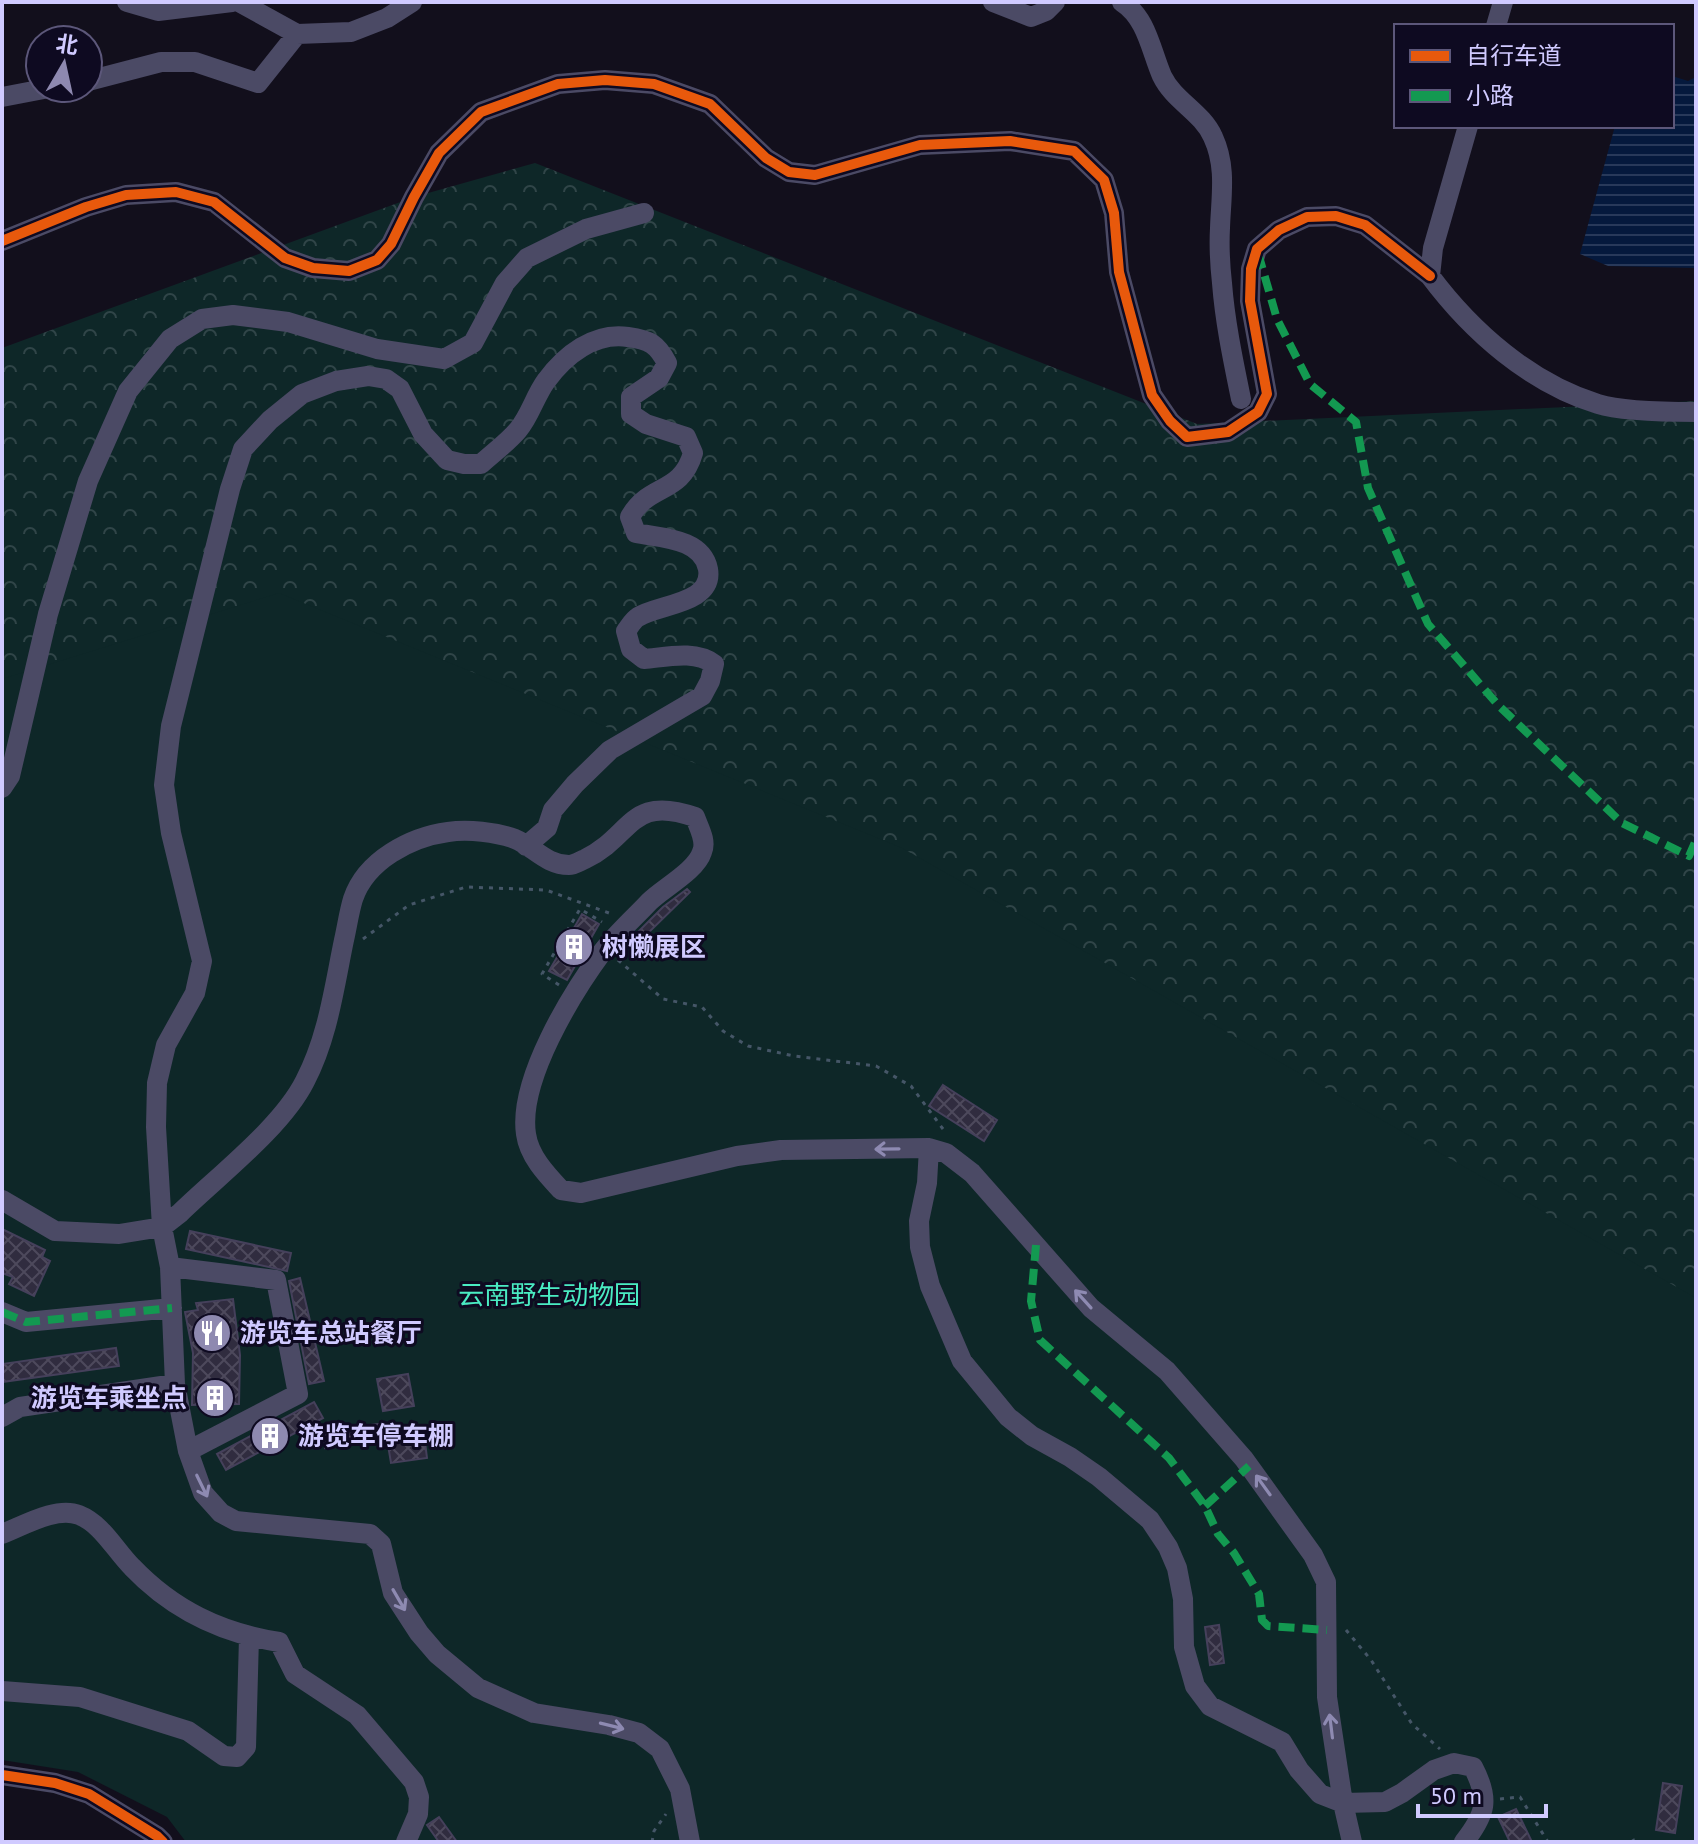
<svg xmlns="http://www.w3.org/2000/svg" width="1698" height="1844" viewBox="0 0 1698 1844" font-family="'PT Sans','Noto Sans SC',sans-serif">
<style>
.forest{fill:url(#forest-crowns)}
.park{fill:#0e2728}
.water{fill:url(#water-rules)}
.building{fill:url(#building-cross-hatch);stroke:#45405b;stroke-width:2}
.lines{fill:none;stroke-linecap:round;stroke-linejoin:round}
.path{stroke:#455667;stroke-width:3;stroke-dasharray:4 6;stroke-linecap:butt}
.minor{stroke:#4b4a65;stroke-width:20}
.quiet{stroke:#139951;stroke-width:8;stroke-dasharray:16 8;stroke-linecap:butt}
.cycleway-casing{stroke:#0e0a21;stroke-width:15}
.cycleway{stroke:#e8590c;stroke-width:10}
.oneway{stroke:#8e8ab2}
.labels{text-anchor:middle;stroke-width:6;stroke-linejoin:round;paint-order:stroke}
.poi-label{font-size:26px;font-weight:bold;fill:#d0caff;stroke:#0e0a21;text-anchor:start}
.park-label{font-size:26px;fill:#4aebc2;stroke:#0e0a21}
</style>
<defs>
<pattern id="forest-crowns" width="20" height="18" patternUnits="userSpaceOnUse" patternTransform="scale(2)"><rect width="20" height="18" fill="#0e2728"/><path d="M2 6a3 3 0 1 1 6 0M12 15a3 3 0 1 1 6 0" fill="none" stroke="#304548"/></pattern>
<pattern id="water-rules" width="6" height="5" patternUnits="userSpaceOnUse" patternTransform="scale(2)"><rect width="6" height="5" fill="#05193d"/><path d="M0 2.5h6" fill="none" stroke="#28395a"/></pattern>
<pattern id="building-cross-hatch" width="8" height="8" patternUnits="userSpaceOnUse" patternTransform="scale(2)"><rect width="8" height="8" fill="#302c3f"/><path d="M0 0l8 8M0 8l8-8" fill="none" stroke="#4d495c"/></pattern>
</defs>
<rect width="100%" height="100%" fill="#120f1c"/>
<!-- forest -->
<path class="forest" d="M535 163 1197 424 1696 401V1842L2 1175V348L414 197Z"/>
<!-- park -->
<path class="park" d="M279 593 902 848 1696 1298V1842H186L167 1817 78 1772 2 1760V679Z"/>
<!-- water -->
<path class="water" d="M1672 76 1688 81 1696 77V268L1608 266 1580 254 1615 126H1672Z"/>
<!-- building -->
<path class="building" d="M687 889 690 892 640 941 634 936 663 907Z
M582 914 599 924 567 980 549 971Z
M943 1085 997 1120 984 1141 929 1106Z
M2 1229 45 1250 42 1257 50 1261 34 1296 9 1284 13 1277 2 1273Z
M190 1231 291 1253 287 1271 186 1249Z
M300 1278 324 1381 309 1384 289 1281Z
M233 1299 240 1355 239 1404 192 1405 193 1353 185 1312 198 1310 196 1303Z
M116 1348 119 1366 2 1382V1364Z
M408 1374 414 1406 383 1411 377 1379Z
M314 1402 323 1418 226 1470 217 1454Z
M385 1423 387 1439 325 1448 323 1431Z
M424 1434 427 1458 391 1463 387 1439Z
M1219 1625 1224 1663 1210 1665 1205 1627Z
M1663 1783 1682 1786 1675 1833 1656 1830Z
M1516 1809 1532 1842H1510L1498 1817Z
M439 1817 457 1842H439L427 1825Z"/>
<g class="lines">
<!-- path -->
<path class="path" d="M363 939 409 905 466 887 546 890 609 913 611 917
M618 960 663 999 702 1007 723 1031 748 1046 794 1056 876 1066 911 1086 946 1133
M559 985 542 974 580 909 602 922
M1346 1630 1371 1660 1412 1724 1440 1749
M1500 1799 1520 1797 1548 1842
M652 1842 654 1831 666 1814
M1631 1842 1634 1840 1638 1842"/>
<!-- minor -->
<path class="minor" d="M127 2 158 11 232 2
M239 2 297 34 351 32 387 18 412 2
M993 2 1031 17 1046 11 1055 2
M1122 2C1147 18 1151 51 1162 76 1174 101 1202 112 1213 137 1227 167 1221 197 1220 228 1219 246 1220 265 1222 283 1225 322 1233 360 1241 399
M1496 26 1503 2
M88 81 161 62H195L258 83 297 34
M2 97 49 88
M1468 126 1433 248 1430 276C1472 332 1530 383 1598 404 1620 411 1672 412 1696 412
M2 241 86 207 126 195 176 192 214 202 285 258 313 268 349 271 377 260 391 244 414 197 439 153 481 112 558 84 605 80 654 84 710 104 766 158 789 172 815 175 920 145 1010 141 1074 151 1104 180 1114 213 1119 272 1152 395 1170 421 1187 437 1228 432 1258 412 1267 394 1250 301 1251 269 1257 249 1279 230 1307 217 1336 216 1365 225 1430 276
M2 788 10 776 48 614 88 481 128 391 170 339 202 319 233 315 288 322 377 349 444 359 473 343 505 283 527 258 586 229 644 213
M526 846 547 828 553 810 575 784 610 750 702 696 710 681 714 664C695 650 667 657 644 659L631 649 626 631C630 626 633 620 638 617 658 604 714 604 708 569 702 538 660 538 636 533L630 517C649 483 681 495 693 453L686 437 646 424 631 414V397L659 378 667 363C657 344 650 340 628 337 594 332 565 355 546 381 535 396 530 416 518 430 508 442 493 453 481 464H464L447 460 423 434 400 389 386 379 368 376 336 381 302 394 270 420 243 449 230 489 171 726 164 785 171 833 202 961 195 993 166 1045 157 1083 156 1127 162 1227 170 1267 175 1384 188 1451 203 1493 221 1513 236 1521 370 1534 381 1544 393 1593 419 1633 437 1654 478 1688 534 1713 609 1725 639 1733 660 1749 680 1789 690 1842
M929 1148 927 1183 919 1221 920 1247 930 1286 962 1361 1008 1417 1032 1436 1070 1457 1099 1477 1150 1520 1168 1547 1177 1568 1183 1599 1184 1647 1195 1686 1210 1706 1282 1742 1299 1770 1320 1794 1343 1803 1385 1802 1402 1793 1434 1770 1454 1763 1473 1767C1490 1799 1486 1814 1464 1842
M2 1200 55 1231 119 1234 162 1227 180 1213C218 1176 282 1127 305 1081 328 1037 334 988 344 940 347 927 349 912 353 899 366 860 411 837 448 832 468 829 496 832 515 839 534 847 546 865 569 865 574 865 580 861 585 859 633 836 629 794 695 817 699 828 707 841 702 852 696 871 663 888 649 902 634 918 616 934 603 951 572 993 518 1080 526 1134 529 1156 546 1174 561 1190L581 1193 737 1156 781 1150 929 1148 946 1153 972 1173 1091 1308 1167 1371 1244 1459 1313 1555 1326 1582 1327 1697 1343 1803 1352 1842
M170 1267 276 1280 298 1394 188 1451
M2 1312 26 1322 172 1308
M2 1417 20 1407 175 1384
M2 1534C23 1526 56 1506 79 1515 102 1524 115 1550 132 1567 173 1610 221 1633 279 1642L295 1674 357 1715 414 1782 419 1797 418 1814 406 1842
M2 1691 80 1697 188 1731 224 1756 237 1757 246 1747 249 1637
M2 1775 55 1783 89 1794 157 1836 163 1842"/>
<!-- quiet -->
<path class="quiet" d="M1258 253 1277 319 1310 384 1356 422 1368 488 1428 624 1498 705 1622 823 1689 856 1696 840
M1036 1245 1031 1301 1040 1340 1169 1458 1205 1506 1218 1534 1234 1553 1259 1594 1262 1620 1268 1626 1327 1630
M2 1312 26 1322 172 1308
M1205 1506 1249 1466"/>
<!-- cycleway casing -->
<g class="cycleway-casing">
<path id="cycleway" d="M2 241 86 207 126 195 176 192 214 202 285 258 313 268 349 271 377 260 391 244 414 197 439 153 481 112 558 84 605 80 654 84 710 104 766 158 789 172 815 175 920 145 1010 141 1074 151 1104 180 1114 213 1119 272 1152 395 1170 421 1187 437 1228 432 1258 412 1267 394 1250 301 1251 269 1257 249 1279 230 1307 217 1336 216 1365 225 1430 276
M2 1775 55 1783 89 1794 157 1836 163 1842"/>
</g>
<!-- cycleway -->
<use href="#cycleway" class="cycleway"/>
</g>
<!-- one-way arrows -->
<defs><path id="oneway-shaft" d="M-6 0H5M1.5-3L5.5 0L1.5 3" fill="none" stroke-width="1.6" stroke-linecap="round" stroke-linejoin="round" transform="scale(2)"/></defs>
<g class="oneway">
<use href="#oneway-shaft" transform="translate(887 1149) rotate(179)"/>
<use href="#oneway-shaft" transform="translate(1083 1299) rotate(-132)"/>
<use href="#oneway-shaft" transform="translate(1263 1485) rotate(-126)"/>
<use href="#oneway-shaft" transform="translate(202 1486) rotate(64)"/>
<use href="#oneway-shaft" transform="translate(399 1600) rotate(60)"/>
<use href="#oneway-shaft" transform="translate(612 1726) rotate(14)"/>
<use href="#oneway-shaft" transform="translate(1331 1726) rotate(-97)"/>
</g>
<!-- icons -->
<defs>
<g id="building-disc" transform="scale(2)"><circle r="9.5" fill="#8e89b0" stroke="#0e0a21"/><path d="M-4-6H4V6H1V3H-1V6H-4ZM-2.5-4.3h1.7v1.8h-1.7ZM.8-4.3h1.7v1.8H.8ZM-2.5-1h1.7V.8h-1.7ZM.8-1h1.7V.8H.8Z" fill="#fff"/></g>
<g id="restaurant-disc" transform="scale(2)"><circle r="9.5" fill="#8e89b0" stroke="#0e0a21"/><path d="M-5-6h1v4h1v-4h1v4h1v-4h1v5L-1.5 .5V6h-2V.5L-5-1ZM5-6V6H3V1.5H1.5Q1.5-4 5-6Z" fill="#fff"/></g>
</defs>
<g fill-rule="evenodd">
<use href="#building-disc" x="574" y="947"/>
<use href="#restaurant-disc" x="212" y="1333"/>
<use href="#building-disc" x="215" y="1398"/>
<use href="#building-disc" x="270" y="1436"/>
</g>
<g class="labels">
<!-- poi labels -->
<g class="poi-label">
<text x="602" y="956">树懒展区</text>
<text x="240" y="1342">游览车总站餐厅</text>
<text x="187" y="1407" text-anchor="end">游览车乘坐点</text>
<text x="298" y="1445">游览车停车棚</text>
</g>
<!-- park labels -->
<g class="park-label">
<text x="549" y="1304">云南野生动物园</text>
</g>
</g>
<!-- border -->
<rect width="1698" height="1844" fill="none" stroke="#d0caff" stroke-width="8"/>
<!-- legend -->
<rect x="1394" y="24" width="280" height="104" fill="#0e0a21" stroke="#5c577a" stroke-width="2"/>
<rect x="1410" y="50" width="40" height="12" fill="#e8590c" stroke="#5c577a" stroke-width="2"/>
<text x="1466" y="64" font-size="24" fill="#d0caff">自行车道</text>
<rect x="1410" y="90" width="40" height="12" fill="#139951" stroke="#5c577a" stroke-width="2"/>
<text x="1466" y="104" font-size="24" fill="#d0caff">小路</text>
<!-- north arrow -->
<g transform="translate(64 64) rotate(9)"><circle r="38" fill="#0e0a21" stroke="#5c577a" stroke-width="2"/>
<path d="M0-6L14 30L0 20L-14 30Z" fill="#8e89b0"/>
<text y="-12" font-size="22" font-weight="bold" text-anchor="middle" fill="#d0caff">北</text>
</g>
<!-- scale -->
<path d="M1418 1804v12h128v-12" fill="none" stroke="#d0caff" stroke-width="4"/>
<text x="1430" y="1804" font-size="24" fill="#d0caff" stroke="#0e0a21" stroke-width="6" paint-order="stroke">50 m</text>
</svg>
